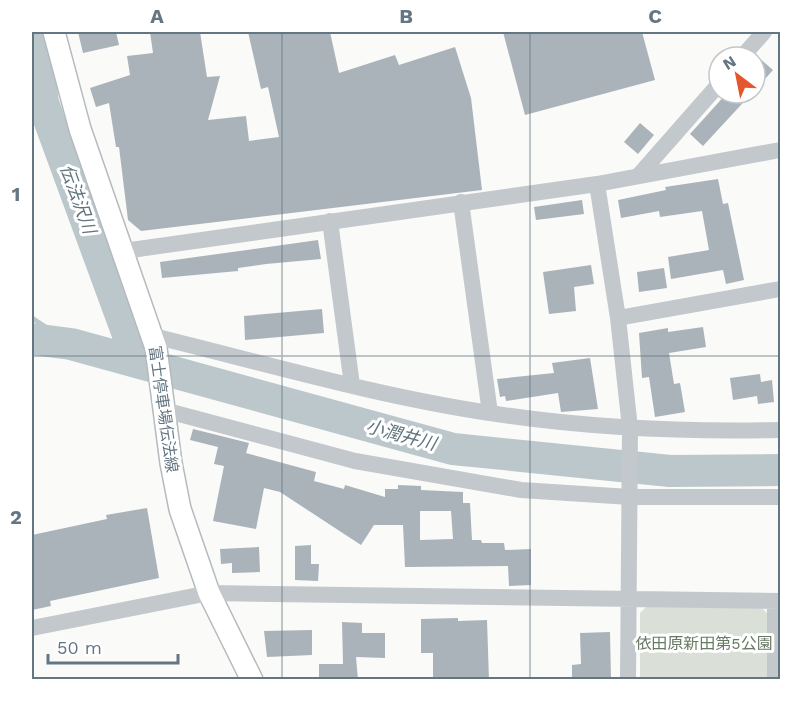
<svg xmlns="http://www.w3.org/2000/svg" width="812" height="711" viewBox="0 0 812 711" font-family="'Work Sans','Noto Sans JP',sans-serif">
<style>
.green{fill:#dadfd7}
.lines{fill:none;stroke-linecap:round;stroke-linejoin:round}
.stream{stroke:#bbc7cb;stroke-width:5}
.river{stroke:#bbc7cb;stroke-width:32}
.building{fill:#aab3b9;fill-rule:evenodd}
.major-casing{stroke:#b5babe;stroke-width:24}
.minor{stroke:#c3c8cc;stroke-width:16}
.major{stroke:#fff;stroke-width:21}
.grid{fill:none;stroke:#657683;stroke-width:1.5;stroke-opacity:0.55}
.labels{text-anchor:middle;stroke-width:6;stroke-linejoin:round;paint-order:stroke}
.street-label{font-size:16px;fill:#657683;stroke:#fff}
.park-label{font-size:16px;fill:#687a64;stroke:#fff}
.water-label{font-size:18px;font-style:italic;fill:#60757c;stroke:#fff}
.neatline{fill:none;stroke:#657683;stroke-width:2}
.grid-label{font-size:20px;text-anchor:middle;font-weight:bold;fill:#657683}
</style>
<rect width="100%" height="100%" fill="#fafaf8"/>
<!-- green -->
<path class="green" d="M647 606H760L767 613V679L640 680V613Z"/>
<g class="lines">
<!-- stream -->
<path class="stream" d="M32 318 71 344"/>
<!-- river -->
<path class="river" d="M34 32 43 103 138 362
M32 339 71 344 453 449 670 471 780 470"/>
</g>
<!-- building -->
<path class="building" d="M78 32H116L119 45 83 53Z
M150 32H200L207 77 220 76 208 120 246 116 249 141 279 137 268 87 261 89 248 32H330L339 73 395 55 399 65 455 47 471 98 482 190 141 231 128 220 119 147H116L109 103 96 107 90 88 130 75 127 56 153 53Z
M503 32H642L655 80 525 115Z
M757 56 773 70 755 90V58Z
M727 93H752L703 146 690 134Z
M640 123 654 135 638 154 624 142Z
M718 179 723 204 728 203 744 280 726 284 723 270 671 279 668 257 709 250 702 211 660 217 659 211 621 218 618 200 666 190 665 187Z
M582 200 584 214 536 220 534 207Z
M318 240 321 259 266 264 238 268V271L162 278 160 262Z
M591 265 594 284 574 287 576 311 549 314 543 272Z
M664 268 667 288 639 292 637 272Z
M322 309 324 333 245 340 244 316Z
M703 327 706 347 669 353 674 384 680 383 685 412 655 417 649 377 642 378 639 333 668 328V332Z
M590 358 598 409 561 412 558 393 506 401 505 396 500 397 497 379 554 373 552 363Z
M760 374 761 382 772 380 774 402 758 404 757 396 733 400 730 378Z
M193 429 249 443 246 453 316 472 314 481 344 489 345 485 385 497V489H398V485L421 486V490L463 492V503H470L472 540H481L482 543H504L505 550 531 549V585L509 586 508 566 405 567 403 525H374L361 545 280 492 264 488 256 529 213 521 224 466 214 464 218 447 190 440ZM420 511H451L453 539 420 540Z
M147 508 159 578 50 601 51 606 32 610V535L107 519 106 515Z
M311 545V564H319L318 581 295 580V546Z
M259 547 260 572 232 573V563L221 564 220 549Z
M458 618V621L487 620 489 680H433V653H421V619Z
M342 622 362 623V633H385V658L356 657 358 680H319V664H343Z
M312 630V655L267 657 264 631Z
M610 632 611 680H572V665L581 664 580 633Z"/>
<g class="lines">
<!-- major casing -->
<g class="major-casing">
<path id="major" d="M54 32 80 129 156 348 171 463 180 509 209 593 252 680"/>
</g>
<!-- minor -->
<path class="minor" d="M742 57 764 32
M639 175 719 84
M597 184 618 318 630 428 628 680
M461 202 490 413
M330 221 352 385
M124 251 597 184 780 150
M618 318 780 289
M153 336C264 363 376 396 490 413 586 428 684 432 780 430
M164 410 355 461 521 490 630 497H780
M32 628 209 593 780 601
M775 680V601"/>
<!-- major -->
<use href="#major" class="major"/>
</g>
<!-- grid -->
<path class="grid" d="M282 32V680M530 32V680M32 356H780"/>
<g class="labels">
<!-- street labels -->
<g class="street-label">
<text transform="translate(164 409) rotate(82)" y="6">富士停車場伝法線</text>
</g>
<!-- park labels -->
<g class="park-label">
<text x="704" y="649">依田原新田第5公園</text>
</g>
<!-- water labels -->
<g class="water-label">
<text transform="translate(78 199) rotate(70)" y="6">伝法沢川</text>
<text transform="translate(401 435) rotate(15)" y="6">小潤井川</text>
</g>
</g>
<!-- border -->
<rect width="812" height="711" fill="none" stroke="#ffffff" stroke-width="66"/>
<!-- north arrow -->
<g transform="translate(737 75) rotate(328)"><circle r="28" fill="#ffffff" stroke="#c1c8cd" stroke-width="1.5"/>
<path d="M0-4.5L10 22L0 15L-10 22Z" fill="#e4572e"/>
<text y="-9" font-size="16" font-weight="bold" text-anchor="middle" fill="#657683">N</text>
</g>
<!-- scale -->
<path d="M48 654v9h130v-9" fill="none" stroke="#657683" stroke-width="3"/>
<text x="57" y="654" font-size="18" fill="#657683" stroke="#ffffff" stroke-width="4.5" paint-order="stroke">50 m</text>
<rect x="33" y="33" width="746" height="645" class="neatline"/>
<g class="grid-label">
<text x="157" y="23">A</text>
<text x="406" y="23">B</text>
<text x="655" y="23">C</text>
<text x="16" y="201">1</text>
<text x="16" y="524">2</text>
</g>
</svg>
